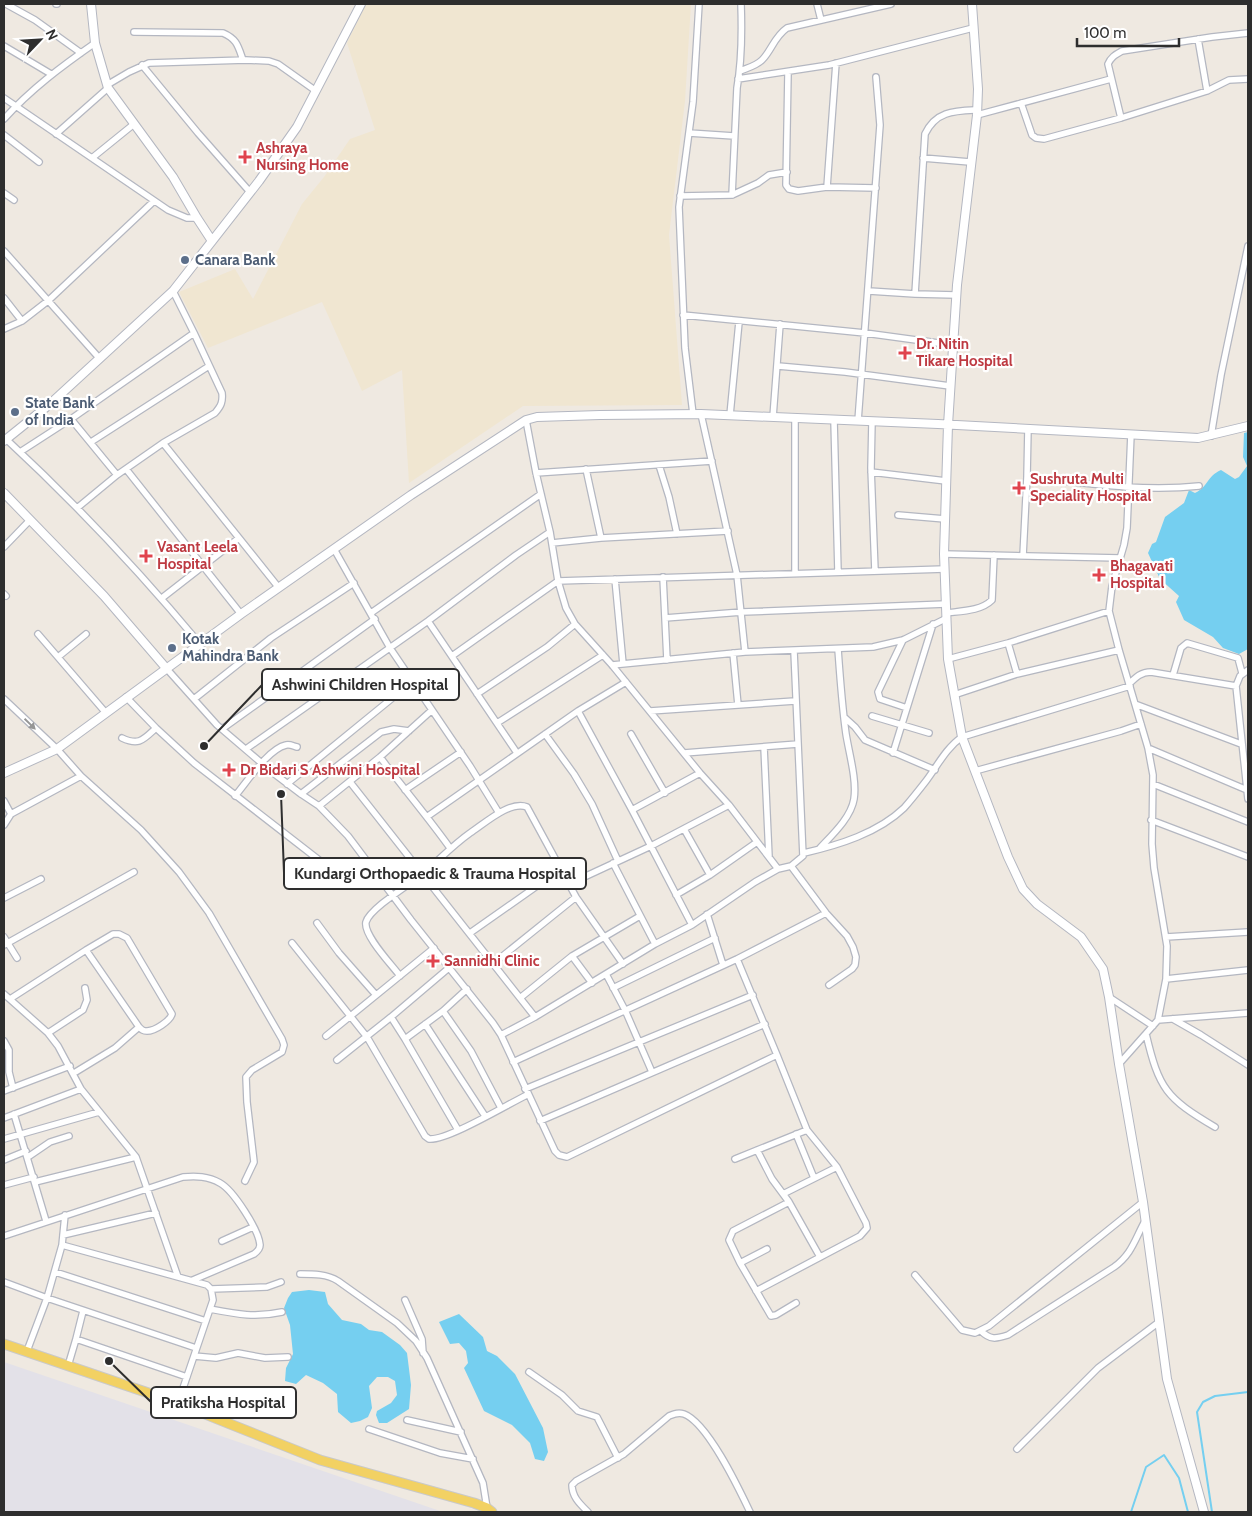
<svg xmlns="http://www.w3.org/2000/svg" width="1252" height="1516" viewBox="0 0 1252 1516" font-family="Cabin,sans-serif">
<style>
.industrial{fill:#e3e1e8}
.education{fill:#f0e6d1}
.water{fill:#75cff0}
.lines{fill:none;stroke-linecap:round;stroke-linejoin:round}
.stream{stroke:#75cff0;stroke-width:2}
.street-casing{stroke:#b4b7c1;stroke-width:8}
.secondary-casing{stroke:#b4b7c1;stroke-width:10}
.primary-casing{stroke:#c9c9c9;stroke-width:11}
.street{stroke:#fff;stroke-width:5.5}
.secondary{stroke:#fff;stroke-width:8}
.primary{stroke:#f2d163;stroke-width:9}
.oneway{fill:#969696}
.health-dot{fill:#e0444e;stroke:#fff;stroke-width:2}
.service-dot{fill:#5c6f8a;stroke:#fff;stroke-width:2}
.labels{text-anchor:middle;stroke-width:4.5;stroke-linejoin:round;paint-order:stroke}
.health-label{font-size:15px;font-weight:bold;fill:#be3a42;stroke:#fff;text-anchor:start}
.service-label{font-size:15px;font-weight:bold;fill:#4e5e75;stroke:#fff;text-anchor:start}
.leader{fill:none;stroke:#2e2e2e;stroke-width:2}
.callout-dot{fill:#2e2e2e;stroke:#fff;stroke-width:2}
.callout{fill:#fff;stroke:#2e2e2e;stroke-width:2}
.callout-label{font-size:16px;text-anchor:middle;font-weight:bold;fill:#2e2e2e}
</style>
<rect width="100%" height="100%" fill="#efe9e1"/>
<!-- industrial -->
<path class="industrial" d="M4 1362 443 1512H4Z"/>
<!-- education -->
<path class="education" d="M366 4H691L685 101 669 235 682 405 523 406 409 483 402 370 362 391 322 302 208 348 179 292 235 269 253 299 302 204 324 177 350 139 375 130 347 43Z"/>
<!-- water -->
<path class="water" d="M1248 432V649L1239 654 1223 648 1213 637 1184 620 1176 602 1179 596 1160 579 1148 553 1152 544 1156 542 1165 517 1184 503 1189 490 1195 493C1209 486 1206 477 1221 470L1235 479 1239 477 1247 466 1243 457 1244 433Z
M309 1290 325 1292 328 1304 342 1320 361 1324 369 1330 382 1332 400 1345 407 1353 411 1385 409 1409 387 1423H379L376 1415 377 1411 391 1403 397 1395 395 1381 388 1377H377L369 1386 372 1408 368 1417 360 1421 351 1423 338 1412 337 1394 323 1383 306 1375 296 1384 285 1381 286 1368 293 1354 290 1325 284 1308 288 1298 292 1292Z
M459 1314 483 1337 487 1351 497 1356 515 1374 543 1428 548 1452 544 1461 535 1459 530 1443 512 1425 484 1411 464 1368 468 1363 466 1351 459 1343 450 1344 439 1322Z"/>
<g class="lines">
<!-- stream -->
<path class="stream" d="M1131 1512 1146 1467 1164 1455 1179 1478 1188 1512
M1212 1512 1197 1412 1203 1402 1215 1396 1248 1392"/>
<!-- street casing -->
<g class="street-casing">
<path id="street" d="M6 4 35 20 81 53
M56 4H57
M817 4 821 20
M134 32 223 33C237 39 238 46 243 60
M1198 39 1207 91
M4 46 51 74
M142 65 198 133 250 192
M740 71C747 68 756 66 762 60 772 50 774 37 787 28L891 4
M788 73 786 185 789 189 798 191 827 187 876 188
M738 79 829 65 973 28
M107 85 129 72 149 63 246 60 269 61 278 64 316 91
M4 98 168 210 187 218H197
M1021 103 1032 135 1036 138 1044 139 1121 118 1207 91 1229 80 1248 79
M977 115 1111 79
M1121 118 1108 64C1111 57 1115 55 1122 51L1212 37 1248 33
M4 119C31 89 62 66 95 43
M689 133 734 136
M56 134 108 88
M4 135 39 162
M92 158 134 124
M923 158 970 162
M827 187 836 63
M4 193 14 200
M732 195 737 88C742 60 742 32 741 4
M680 196 732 195 758 183 769 175 787 172
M4 251 100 359
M869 291 915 294 956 295
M915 294 925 134C936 111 954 111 977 110
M4 298 22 321
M683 315 865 333 953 345
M4 329 22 321 49 300 154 201
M778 366 845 372 950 386
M693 414 685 348 679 207 693 102 699 4
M730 415 739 322
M773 417 780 324
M71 419 117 475 163 443 215 413C221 406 223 402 222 393L194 333
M526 420 536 473 550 532 558 581 566 608 575 624 612 665 700 773 729 805 778 869
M834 420 838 572
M858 421 880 125 876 77
M872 421 871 468 875 571
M1028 428 1027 477C1083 483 1142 492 1199 486
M1131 434 1127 528 1124 545 1112 586 1109 611 1119 650 1148 748 1153 775 1152 844 1154 868 1167 946 1166 979 1158 1020 1248 1013
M1211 436 1221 375 1248 246
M6 439C75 503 140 572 200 644
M91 442 209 366
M163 443 279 588
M20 452 71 419 194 333 173 291
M659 465 669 497 677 534
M126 469 241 614
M586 469 601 538
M871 472 946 481
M536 473 712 461
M77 508 117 475
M898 515 945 519
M552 543 601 538 728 531
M4 547 30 520
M334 549 390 648 470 766 499 813
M944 554 1120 558
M1023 556 1027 477
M795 573V418
M663 577 667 660
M615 579 623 664
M4 594 6 596
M162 598 239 538
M371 613 541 494
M946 613C962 611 981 611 992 600L994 555
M665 618 742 612 946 604
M428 621 517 753
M38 634 106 713
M903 640 878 692 880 699 907 708
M1008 643 1017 674
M745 652 873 647 903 640 947 618
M733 653 738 705
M452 656 558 581 945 569
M58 657 86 634
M948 659 1008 643 1109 611
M612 665 745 652 737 575 701 414
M166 668 217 725 272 772 301 794 319 806 348 836 411 920 493 1023 501 1035 555 1151 559 1155 567 1157 777 1055 737 959
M1248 670 1240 676 1236 686 1248 799
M1173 675 1181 648 1187 643 1238 658 1242 673
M1129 684C1136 677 1141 672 1151 672L1236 686
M477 694 547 647 575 624
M954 695 1017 674 1119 650
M126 697 156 728 194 763 328 867C343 874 353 868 366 860
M4 699 57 749 81 776 141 830 179 872 209 913 282 1039 284 1045 282 1052 252 1070 246 1077 247 1102 254 1162 245 1181
M194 699 271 638 354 583
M1135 704 1241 744
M578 711 632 810 692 925
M650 711 795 701
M872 716 929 733
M844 717 855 727 865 740 935 770
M497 723 603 655
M222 729 375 619
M545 734 574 774 592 804 618 861
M631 734 665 793
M122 738C139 746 143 740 156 728
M764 747 769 857
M1148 748 1247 790
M246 749 428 621 516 555 550 532
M684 753 798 744
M893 753 933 624
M380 757 432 710
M975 771 1121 731 1141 724
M350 782 535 1017
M287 784 412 682
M1153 784 1248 822
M405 790 461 752
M301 794 381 732 394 729 409 731
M235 796C247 782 268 749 286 745 290 744 293 746 297 747
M4 801 11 814 4 825
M319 806 380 757C403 788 428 817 450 848
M632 810 700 773
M11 814 81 776
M428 816 578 711 626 682
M1151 820 1248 857
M684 829 710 875
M819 849C831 836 851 818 854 799 857 780 849 753 846 734 842 706 840 677 838 649
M804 853C839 845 878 833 904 808 912 799 919 790 926 781 938 765 946 748 962 737L1130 686
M613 863 655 944
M791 866 826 913 847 936 853 947 856 957 855 965 852 969 829 985
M569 884 651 846 729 805
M676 895 710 875 757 842
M4 898 41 879
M707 914 723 965
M317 923 339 953 376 995
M470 933 561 869
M4 937 17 958
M1166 937 1248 932
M292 943 367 1037 425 1136 429 1139C447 1141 508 1104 527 1095
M4 945 134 872
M572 956 592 983
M494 963 576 897
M606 974 625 1010 652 1072
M400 976C392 965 363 935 366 922 370 908 412 883 424 873 440 859 453 845 470 833 484 824 510 800 527 807L576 897 623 964
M1166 979 1248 970
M613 988 715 938
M4 994 48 1033 58 1046 81 1089 136 1157 178 1277
M1109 997 1153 1026
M520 998 572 956 640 916
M10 999 86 950 113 934H119L127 938 172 1014C170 1021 155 1031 147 1031 143 1031 142 1030 139 1027
M443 1011 471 1051 501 1108
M391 1017 405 1039
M1173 1019 1201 1035 1248 1065
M425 1024 485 1116
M48 1033 83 1010 87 1000 85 988
M1146 1034C1159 1089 1166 1098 1215 1127
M501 1035 535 1017 655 944 692 925 755 882 778 869 791 866 803 856 794 651
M326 1036 434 948
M4 1041 9 1050V1072L13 1088
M337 1060 391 1017 450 967
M513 1062 737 959 826 913
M1119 1064 1158 1020
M74 1073 115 1048 139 1027 86 950
M525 1089 753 995
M4 1091 70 1066
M14 1114 46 1221
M4 1118 81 1089
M540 1121 765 1024
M458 1130 405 1039 443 1011 467 989
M796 1134 814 1178
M4 1139 99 1112
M757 1150 772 1179 789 1202 820 1257
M28 1157 50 1142 69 1136
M735 1159 807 1130
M4 1160 26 1151
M35 1182 136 1157
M4 1185 34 1177
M783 1194 837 1167
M789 1202 733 1231 729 1240 740 1263 771 1316 776 1315 796 1303
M63 1235 156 1213
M4 1236 183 1177C196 1176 208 1176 220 1183 233 1190 259 1230 260 1245 260 1249 258 1251 254 1254L193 1280
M222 1241 253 1227
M62 1245 65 1215
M740 1263 767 1249
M55 1272 206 1321
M300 1274C314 1274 327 1274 338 1281L397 1323 416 1341 427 1358 483 1483 487 1508
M915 1275 962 1330 975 1333 989 1326 1143 1202
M4 1282 47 1298 196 1348
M211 1289 267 1287 281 1282
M756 1291 860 1236 867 1228 866 1223 837 1167 807 1130 777 1055
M405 1300 422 1339 423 1353
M210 1309C236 1314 255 1318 282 1312
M981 1331C990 1340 996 1339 1008 1335L1114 1267C1132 1254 1135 1239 1145 1221
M76 1339 83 1311
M27 1351 47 1298 62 1245 207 1285 211 1289 213 1300 178 1403
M194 1356 216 1358 238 1353 265 1358 288 1357
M68 1366 76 1339 187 1377
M529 1372 562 1395 578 1411 597 1417 618 1458
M407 1420 461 1432
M369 1429 440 1453 473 1459
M1017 1449 1098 1368 1159 1322
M588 1512C580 1504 572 1497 572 1485L576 1481 624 1454 669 1416C674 1414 678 1412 684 1414 708 1423 739 1489 750 1512"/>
</g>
<!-- secondary casing -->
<g class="secondary-casing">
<path id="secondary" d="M91 4 95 43 108 88 173 177 197 218 212 241
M972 4 978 89 977 115 957 285 948 425 944 554 948 659 962 737 1008 857 1023 889 1037 904 1081 937 1103 969 1109 997 1119 1064 1143 1202 1167 1379 1204 1512
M4 441 50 404 173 291 259 181 297 127 361 4
M4 493 104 596 166 668
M4 773 57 749 241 614 411 495 526 420 537 417 600 415 701 414 938 424 1198 438 1248 426"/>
</g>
<!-- primary casing -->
<g class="primary-casing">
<path id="primary" d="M4 1344 175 1402 320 1460 474 1503 487 1508 492 1512"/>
</g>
<!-- street -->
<use href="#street" class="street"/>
<!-- secondary -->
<use href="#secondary" class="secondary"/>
<!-- primary -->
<use href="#primary" class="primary"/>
</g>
<!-- one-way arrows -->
<defs><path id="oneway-solid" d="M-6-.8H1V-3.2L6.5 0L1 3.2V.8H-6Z" transform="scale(1.25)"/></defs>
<use class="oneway" href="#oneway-solid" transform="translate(30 724) rotate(44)"/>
<!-- markers -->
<g class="health-dot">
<path d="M242.5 149.5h5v5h5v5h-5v5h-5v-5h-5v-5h5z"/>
<path d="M902.5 345.5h5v5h5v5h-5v5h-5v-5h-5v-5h5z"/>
<path d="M1016.5 480.5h5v5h5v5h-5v5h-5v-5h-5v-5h5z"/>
<path d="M143.5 548.5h5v5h5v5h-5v5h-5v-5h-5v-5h5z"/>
<path d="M1096.5 567.5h5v5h5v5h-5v5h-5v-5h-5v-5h5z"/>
<path d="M226.5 762.5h5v5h5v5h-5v5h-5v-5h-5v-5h5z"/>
<path d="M430.5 953.5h5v5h5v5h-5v5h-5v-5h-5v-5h5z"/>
</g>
<g class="service-dot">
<circle cx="185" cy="260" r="5"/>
<circle cx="15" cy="412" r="5"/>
<circle cx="172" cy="648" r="5"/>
</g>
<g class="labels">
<!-- health labels -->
<g class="health-label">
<text x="256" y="153">Ashraya<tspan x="256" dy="17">Nursing Home</tspan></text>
<text x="916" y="349">Dr. Nitin<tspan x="916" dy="17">Tikare Hospital</tspan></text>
<text x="1030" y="484">Sushruta Multi<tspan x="1030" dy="17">Speciality Hospital</tspan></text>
<text x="157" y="552">Vasant Leela<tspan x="157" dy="17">Hospital</tspan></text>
<text x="1110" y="571">Bhagavati<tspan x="1110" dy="17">Hospital</tspan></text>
<text x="240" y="775">Dr Bidari S Ashwini Hospital</text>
<text x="444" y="966">Sannidhi Clinic</text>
</g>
<!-- service labels -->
<g class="service-label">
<text x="195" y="265">Canara Bank</text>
<text x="25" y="408">State Bank<tspan x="25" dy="17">of India</tspan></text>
<text x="182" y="644">Kotak<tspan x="182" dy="17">Mahindra Bank</tspan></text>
</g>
</g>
<!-- callouts -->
<path class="leader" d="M204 746L262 685M281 794L284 873M109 1361L151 1402"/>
<g class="callout-dot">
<circle cx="204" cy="746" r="5"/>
<circle cx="281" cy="794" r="5"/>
<circle cx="109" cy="1361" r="5"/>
</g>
<g class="callout">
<rect x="262" y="669" width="197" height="31" rx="5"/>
<rect x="284" y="858" width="302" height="31" rx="5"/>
<rect x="151" y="1387" width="145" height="31" rx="5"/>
</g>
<g class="callout-label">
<text x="360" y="690">Ashwini Children Hospital</text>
<text x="435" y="879">Kundargi Orthopaedic &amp; Trauma Hospital</text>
<text x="223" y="1408">Pratiksha Hospital</text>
</g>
<!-- border -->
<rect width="1252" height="1516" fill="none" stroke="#2e2e2e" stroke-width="10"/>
<!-- north arrow -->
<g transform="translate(40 40) rotate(65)" stroke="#ffffff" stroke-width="4" paint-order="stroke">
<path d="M0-4L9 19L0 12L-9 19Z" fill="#2e2e2e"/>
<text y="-8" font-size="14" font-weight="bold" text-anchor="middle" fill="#2e2e2e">N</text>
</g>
<!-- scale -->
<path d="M1077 38v8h102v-8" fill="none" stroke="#2e2e2e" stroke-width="2.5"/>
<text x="1084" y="38" font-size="15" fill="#2e2e2e" stroke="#ffffff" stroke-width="4" paint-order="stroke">100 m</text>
</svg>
